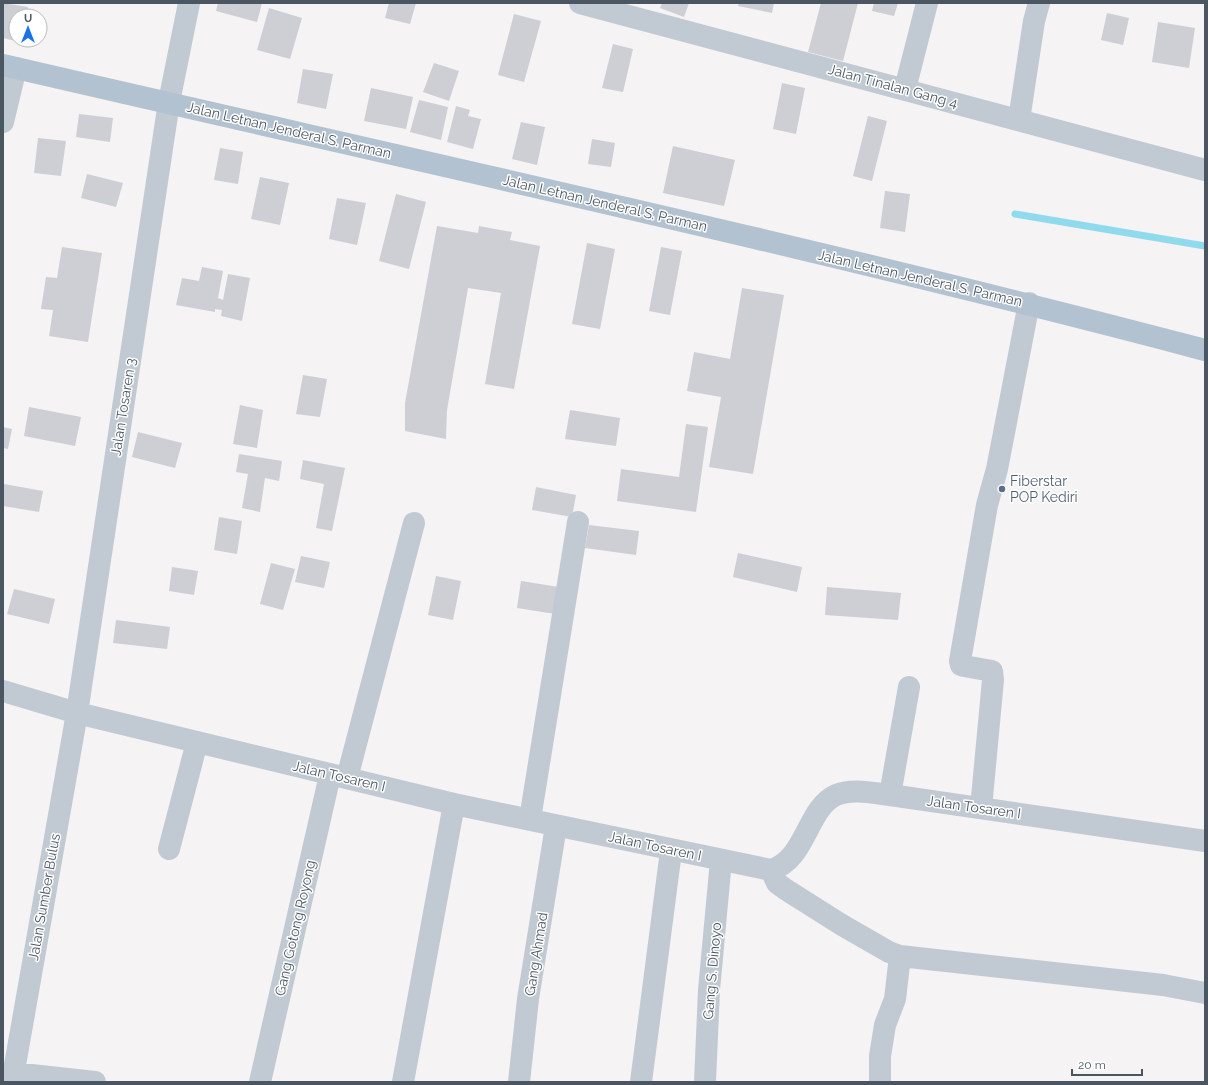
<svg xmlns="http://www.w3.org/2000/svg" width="1208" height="1085" viewBox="0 0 1208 1085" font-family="Raleway,sans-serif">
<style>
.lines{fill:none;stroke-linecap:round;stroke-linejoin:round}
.stream{stroke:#90daee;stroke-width:7}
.building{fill:#cdcfd5}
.minor{stroke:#c1cad2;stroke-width:22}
.major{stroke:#b3c2d1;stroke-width:22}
.service-dot{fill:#5c6f8a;stroke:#fff;stroke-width:1.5}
.labels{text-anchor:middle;stroke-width:3;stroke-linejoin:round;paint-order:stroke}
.street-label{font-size:14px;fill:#4a5661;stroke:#fff}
.service-label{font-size:14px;fill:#4e5e75;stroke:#fff;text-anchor:start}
</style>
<rect width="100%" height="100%" fill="#f5f3f3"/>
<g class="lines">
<!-- stream -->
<path class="stream" d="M1015 214 1205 246"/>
</g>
<!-- building -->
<path class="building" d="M3 3 28 7 26 16H16V40H20V42L3 38Z
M218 3H262L257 22 216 11Z
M389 3H416L410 24 385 18Z
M662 3H689L684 17 660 8Z
M739 3H774L772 13 738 6Z
M821 3H858L843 61 808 52Z
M874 3H898L894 16 872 11Z
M269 8 302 18 290 59 257 50Z
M1107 13 1129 18 1123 45 1101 40Z
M514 14 541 21 524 82 498 75Z
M1158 22 1195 28 1189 68 1152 62Z
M613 44 633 49 623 92 602 88Z
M434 63 459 71 449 101 423 92Z
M303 69 333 74 326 109 297 103Z
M782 83 805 88 796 134 773 129Z
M371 88 413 97 406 129 364 121Z
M419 100 448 107 441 140 410 132Z
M456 106 470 110 468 116 481 119 473 149 447 142Z
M79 114 113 118 110 142 76 137Z
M868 116 887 121 872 181 853 176Z
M521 122 545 127 537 165 512 159Z
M38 138 66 141 61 176 34 173Z
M592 139 615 143 611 167 588 164Z
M673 146 735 160 724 206 663 193Z
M220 148 243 152 238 184 214 180Z
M87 174 123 183 116 207 81 198Z
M260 177 289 183 280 225 251 219Z
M885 191 910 194 905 232 880 228Z
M396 194 426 202 409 269 379 261Z
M337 198 366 203 357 245 329 239Z
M437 226 478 233 479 226 512 232 510 240 540 246 514 389 485 384 501 293 468 288 447 410 446 439 405 431V403Z
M587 243 615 249 600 329 572 324Z
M62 247 102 253 88 342 49 336 53 310 41 309 46 277 57 278Z
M661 247 682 251 670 315 649 311Z
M202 267 223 271 218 298 223 300 228 274 250 278 242 321 221 316 222 310 215 309V312L176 305 182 278 199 281Z
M742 288 784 295 753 474 709 467 721 397 687 391 694 352 730 359Z
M303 375 327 379 320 417 296 414Z
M240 405 263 410 257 448 233 444Z
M29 407 81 417 75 446 24 436Z
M570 410 620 418 616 446 565 439Z
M686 424 708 427 696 512 617 501 621 469 679 477Z
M3 427 12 429 8 449 3 448Z
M138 432 182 443 175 468 132 457Z
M239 454 282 461 279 481 265 478 260 512 242 508 248 474 236 472Z
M303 460 345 468 332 531 316 528 324 484 300 479Z
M4 484 43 491 39 512 3 506Z
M536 487 576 495 572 517 532 510Z
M219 517 242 521 237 554 214 550Z
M589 525 639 531 636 555 585 548Z
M738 553 802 567 797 592 733 577Z
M301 556 330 562 324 588 295 582Z
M271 563 295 569 283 610 260 604Z
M172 567 198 571 194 595 169 591Z
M436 576 461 581 453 620 428 615Z
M521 581 559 587 555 614 517 608Z
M827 587 901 593 898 620 825 615Z
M14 589 55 599 49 624 7 614Z
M116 620 170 627 167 649 113 643Z"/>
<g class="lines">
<!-- minor -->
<path class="minor" d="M580 3 1205 170
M905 89 927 3
M1019 120 1034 21 1039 3
M3 122 16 68
M3 691 77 713 454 804 771 870C806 860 807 808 836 795 852 788 873 793 890 795L1205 841
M347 778 414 523
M890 795 909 687
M981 808 993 680 992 671 964 666 961 665 960 661 987 505 997 469 1029 303
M530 819 578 522
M169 849 197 742
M771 870 777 883 785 889 842 925 889 952 900 956 1163 985 1205 993
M13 1073 95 1082
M12 1082 77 713 169 102 189 3
M260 1082 330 775
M403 1082 454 804
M519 1082 528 999 556 826
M641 1082 671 851
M705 1082 709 990 721 860
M880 1082V1056L885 1025 895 999 900 956"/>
<!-- major -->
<path class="major" d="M3 65C404 158 807 245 1205 350"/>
</g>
<!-- markers -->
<circle class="service-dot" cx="1002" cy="489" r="4"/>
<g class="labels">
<!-- street labels -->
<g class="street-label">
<text transform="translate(893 86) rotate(15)" y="5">Jalan Tinalan Gang 4</text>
<text transform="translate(289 130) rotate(13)" y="5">Jalan Letnan Jenderal S. Parman</text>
<text transform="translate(605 203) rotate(13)" y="5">Jalan Letnan Jenderal S. Parman</text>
<text transform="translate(920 278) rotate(13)" y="5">Jalan Letnan Jenderal S. Parman</text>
<text transform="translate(123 407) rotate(-81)" y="5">Jalan Tosaren 3</text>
<text transform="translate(339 776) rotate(13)" y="5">Jalan Tosaren I</text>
<text transform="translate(974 807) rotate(8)" y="5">Jalan Tosaren I</text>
<text transform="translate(655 846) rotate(12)" y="5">Jalan Tosaren I</text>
<text transform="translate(44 897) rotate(-80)" y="5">Jalan Sumber Bulus</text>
<text transform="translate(295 928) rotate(-77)" y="5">Gang Gotong Royong</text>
<text transform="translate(536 954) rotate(-81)" y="5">Gang Ahmad</text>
<text transform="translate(712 971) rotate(-85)" y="5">Gang S. Dinoyo</text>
</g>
<!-- service labels -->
<g class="service-label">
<text x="1010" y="486">Fiberstar<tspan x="1010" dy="16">POP Kediri</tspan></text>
</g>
</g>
<!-- border -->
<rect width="1208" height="1085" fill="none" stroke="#4a5661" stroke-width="8"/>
<!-- north arrow -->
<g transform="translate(28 28)"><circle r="19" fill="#ffffff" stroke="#b7bbc0"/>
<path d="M0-3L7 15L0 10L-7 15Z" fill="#1a73e8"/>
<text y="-6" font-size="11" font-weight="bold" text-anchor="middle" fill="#4a5661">U</text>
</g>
<!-- scale -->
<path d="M1072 1069v6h70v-6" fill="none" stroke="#4a5661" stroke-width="2"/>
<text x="1078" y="1069" font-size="12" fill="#4a5661" stroke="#ffffff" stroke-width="3" paint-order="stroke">20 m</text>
</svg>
